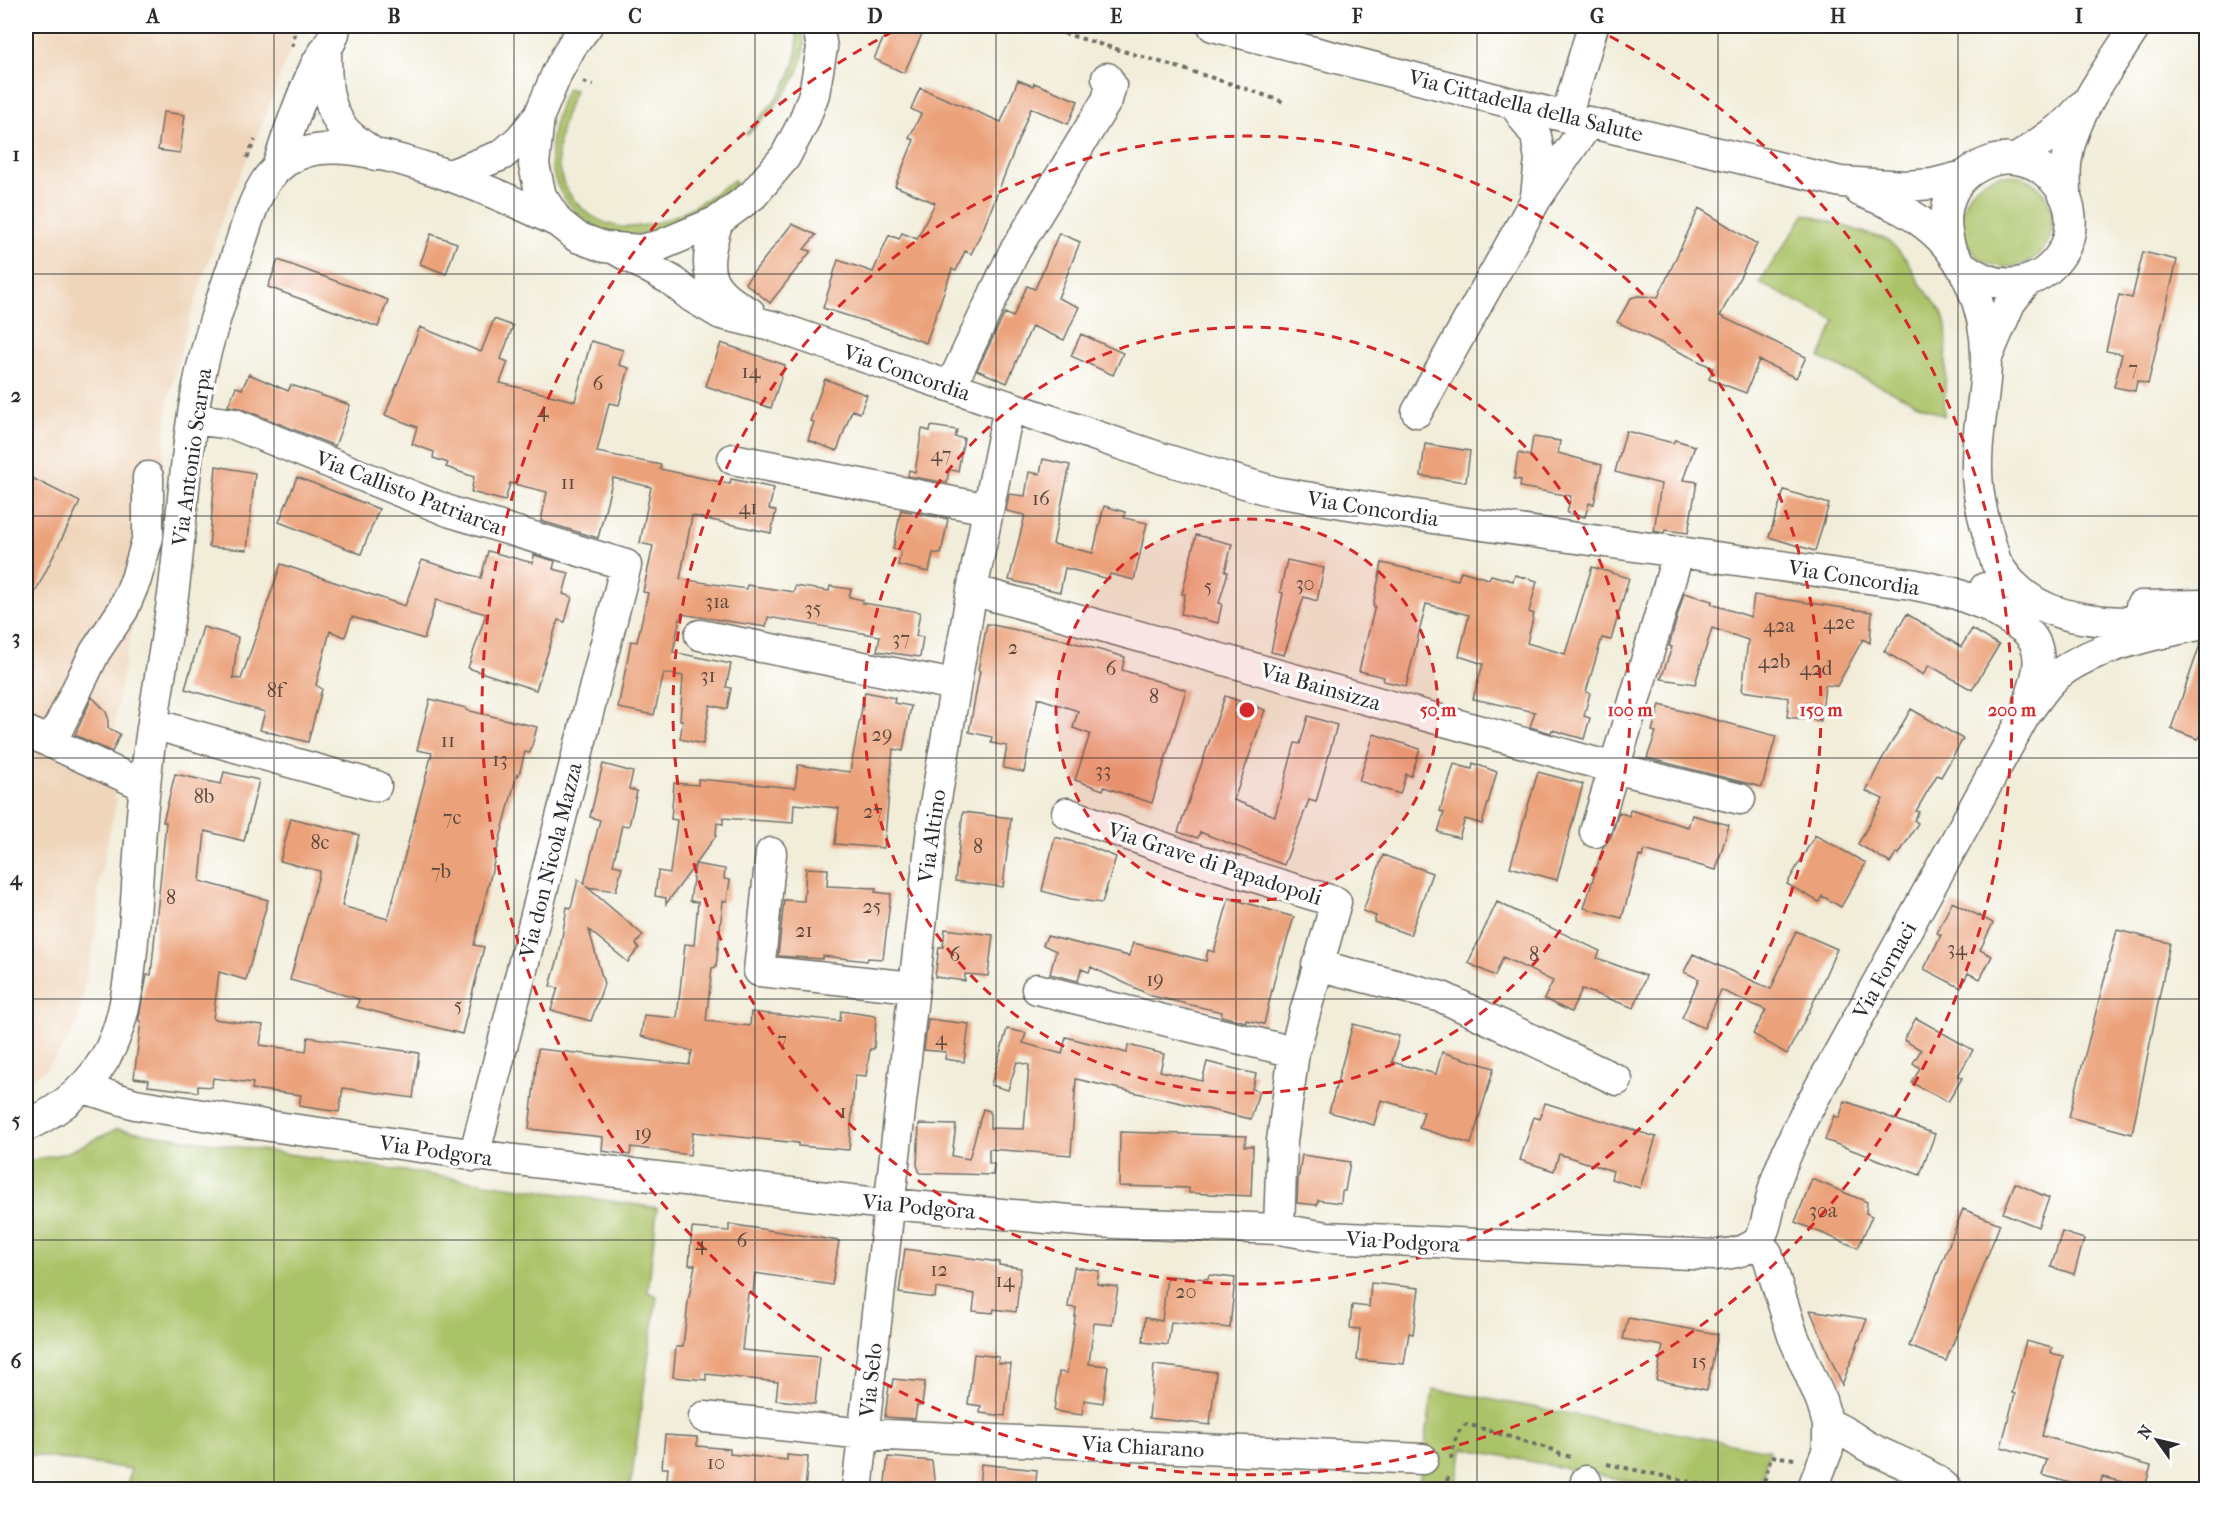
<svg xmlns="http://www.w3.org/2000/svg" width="2232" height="1515" viewBox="0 0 2232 1515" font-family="'IM FELL French Canon',serif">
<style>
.built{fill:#efd6bb}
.green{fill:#abc368;stroke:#6b774a;stroke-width:1.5}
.building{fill:#eba179}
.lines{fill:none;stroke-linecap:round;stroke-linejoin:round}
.minor-casing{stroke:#706f68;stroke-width:33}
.path{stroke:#706f68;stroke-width:4;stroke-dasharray:4.5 4.5;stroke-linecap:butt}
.minor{stroke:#fff;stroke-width:30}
.grid{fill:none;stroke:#2b2b2b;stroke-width:1.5;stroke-opacity:0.55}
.ring{fill:none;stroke:#d62828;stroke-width:3;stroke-dasharray:10 8}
.labels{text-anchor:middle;stroke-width:6;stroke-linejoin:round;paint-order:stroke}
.number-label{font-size:20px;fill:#5b483e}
.street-label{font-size:22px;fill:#2b2b2b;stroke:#fff}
.centre{fill:#d62828;stroke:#fff;stroke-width:3}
.ring-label{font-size:18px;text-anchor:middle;font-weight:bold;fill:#d62828;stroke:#fff;stroke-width:6;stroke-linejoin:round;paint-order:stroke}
.neatline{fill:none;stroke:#2b2b2b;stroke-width:2}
.grid-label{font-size:20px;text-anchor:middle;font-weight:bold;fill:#2b2b2b}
</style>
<rect width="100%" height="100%" fill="#fff"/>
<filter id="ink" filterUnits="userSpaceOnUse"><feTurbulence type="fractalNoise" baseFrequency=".0167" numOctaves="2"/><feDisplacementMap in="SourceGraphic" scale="12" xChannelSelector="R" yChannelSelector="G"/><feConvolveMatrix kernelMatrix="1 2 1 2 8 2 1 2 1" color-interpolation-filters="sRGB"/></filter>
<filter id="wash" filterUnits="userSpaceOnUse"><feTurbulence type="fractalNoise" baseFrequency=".008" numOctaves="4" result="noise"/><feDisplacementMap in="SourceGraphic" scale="24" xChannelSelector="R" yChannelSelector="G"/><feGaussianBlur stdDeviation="1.35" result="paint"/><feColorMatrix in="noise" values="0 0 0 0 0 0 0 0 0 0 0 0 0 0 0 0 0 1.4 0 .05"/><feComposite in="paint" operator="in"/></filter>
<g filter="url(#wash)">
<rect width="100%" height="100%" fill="#f1edd9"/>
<!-- built -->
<path class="built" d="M26 26H292L296 34 260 130 227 205 189 321 169 396 158 522 122 676 114 731 120 734 107 760 115 799 117 798 97 892 99 917 77 1025 58 1055 43 1072 26 1081Z"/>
<!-- green -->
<path class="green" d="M795 26H801C816 71 775 106 747 135L746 134C774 102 806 71 795 26Z
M567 88 575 90C556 134 544 181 589 214 604 225 621 229 640 226 674 222 707 199 734 180L737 184C708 209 668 233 630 235 615 235 598 229 587 221 539 187 546 136 567 88Z
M1961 221a46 46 0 1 1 92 0a46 46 0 1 1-92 0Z
M1805 214 1888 240 1907 260 1919 282 1942 312 1946 325 1947 340 1944 416 1820 358 1835 320 1759 283Z
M117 1129 657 1208 648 1292 657 1296 630 1489H127L131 1469 26 1454V1161L66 1153Z
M1433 1389 1769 1450 1762 1479 1798 1487 1797 1490 1667 1489 1463 1448 1455 1489 1418 1490Z"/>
<g id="blocks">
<!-- building -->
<path class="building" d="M889 26H913L924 30 904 73 874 59Z
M1018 80 1033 86 1034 83 1078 101 1068 124 1031 108 984 227 971 254 965 251 956 271 952 269 926 343 883 327 823 308 838 260 873 272 889 235 899 239 902 233 917 239 935 203 895 186 914 140 909 138 921 114 911 109 920 88 1001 122Z
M163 112 185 115 180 153 158 150Z
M1699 208 1757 244 1720 316 1806 357 1796 378 1759 360 1746 393 1709 379 1713 368 1617 322 1631 298 1638 296 1658 297Z
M792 224 816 235 804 249 811 251 770 303 745 283Z
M1059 233 1080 242 1058 298 1079 307 1064 340 1032 326 1007 383 977 370 1005 313 1013 317 1027 286 1035 289Z
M431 234 457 243 446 274 420 264Z
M2143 252 2177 260 2148 384 2137 381 2135 391 2114 387 2122 354 2106 351 2119 295 2132 298Z
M278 260 388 300 378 327 268 287Z
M494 319 513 326 501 359 508 362 500 383 575 401 591 341 623 350 619 365 629 368 619 405 609 403 597 452 661 465 660 469 730 484 731 479 774 488 769 509 776 511 771 533 692 516 680 579 746 589 747 585 794 592 795 586 829 591 830 586 851 589 849 597 863 600 862 603 920 612 916 636 923 637 920 657 877 651 880 636 768 617 766 627 681 614 673 652 731 664 726 687 731 688 727 709 710 705 703 744 680 739 683 720H680L683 676 664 673 654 715 618 708 631 641 637 642 648 593 643 592 653 546 640 543 651 487 613 478 598 538 541 521 547 492 510 483 505 501 471 492 474 477 446 467 448 463 433 458 434 452 412 444 417 427 385 415 420 327 481 352Z
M1081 334 1123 353 1113 375 1071 356Z
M721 343 785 365 771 408 706 386Z
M249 374 288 391 291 385 350 405 335 446 240 408 228 406 236 387 242 389Z
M825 379 867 395 860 413 852 410 837 451 808 440 814 422 810 421Z
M931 426 957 430 955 437 964 438 958 471 949 470 947 483 908 476 909 470 915 472 922 429 930 431Z
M1626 431 1673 443 1675 440 1695 446 1683 480 1697 482 1688 533 1665 530 1664 533 1654 531 1661 484 1615 472Z
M1533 437 1560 441 1558 453 1602 465 1594 504 1589 503 1585 517 1567 513 1571 496 1520 487 1521 480 1514 479 1518 453 1530 456Z
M1425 444 1470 451 1466 482 1421 476Z
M1043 459 1070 465 1053 544 1093 553 1104 506 1125 512 1124 518 1147 523 1134 580 1110 574 1109 579 1065 568 1060 592 1009 580 1025 515 1006 511 1009 494 1025 496 1029 472 1040 474Z
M216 466 255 473 247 550 209 547Z
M26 475 80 502 26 611Z
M297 477 379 509 361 554 279 522Z
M1784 490 1829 504 1815 551 1769 537Z
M901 510 948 519 941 554 933 553 929 572 898 565 901 551 893 549Z
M1196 535 1232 544 1225 571 1228 572 1219 603 1222 604 1218 623 1181 614 1185 594H1182Z
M488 551 533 563 534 555 555 561 553 569 569 573 563 594 572 597 565 622 558 620 536 690 468 668 486 614 436 600 424 639 352 617 345 637 330 631 316 685 322 689 308 742 260 730 265 712 185 689 203 627 238 637 233 678 241 679 281 564 405 606 422 560 481 578Z
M1287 560 1324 568 1317 601 1304 597 1284 655 1271 652 1283 593 1280 592Z
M1382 563 1458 580 1461 571 1489 579 1491 575 1513 581 1515 575 1537 581 1529 612 1534 614 1527 643 1565 654 1592 567 1629 578 1611 640 1602 638 1586 692 1590 693 1584 716 1590 718 1584 739 1552 730 1551 733 1530 727 1535 712 1473 699 1483 664 1459 656 1469 615 1426 604 1406 686 1383 681 1384 677 1359 671 1375 606H1373Z
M1684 593 1712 601 1711 604 1751 617 1754 595 1872 612 1870 643 1863 639 1837 686 1825 685 1821 721 1787 717 1789 698 1742 691 1748 640 1712 628 1695 684 1661 679 1672 647 1669 646Z
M1907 614 1961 647 1972 629 1999 645 1972 690 1929 665 1923 675 1884 651Z
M987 624 1057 638 1125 657 1122 670 1186 690 1152 803 1104 787 1103 790 1075 780 1090 734 1073 728 1078 711 1038 698 1024 772 1003 768 1007 746 991 743 992 737 969 732 980 671 978 670Z
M2206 641V729L2198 739 2171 729 2201 642Z
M865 692 895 698 894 703 911 706 903 751 893 749 884 848 835 844 839 808 794 804 793 823 723 818V824L717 823 716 836 695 864 725 869 724 879 730 880 727 901H723L716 967 712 968 706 1021 750 1026 751 1012 840 1021 841 1011 876 1016 874 1049H870L866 1076 855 1075 849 1150 798 1146V1143L693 1132 690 1155 631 1147 630 1155 602 1151 603 1137 529 1129 538 1049 689 1065 692 1051 641 1036 644 1015 677 1018 685 944 694 945 698 902 690 901 695 865 666 904V898L655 896 658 871 670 873 677 820 671 819 674 783 698 785V779L795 788 798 765 850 772Z
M1225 696 1265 710 1234 800 1275 816 1295 743 1300 744 1308 716 1337 725 1316 802 1309 800 1284 865 1200 832 1198 838 1178 832Z
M92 697 105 710 108 717V728L120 734 112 752 75 735Z
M430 699 466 708V710L537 727 530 753 525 752 519 775 517 774 493 866 474 945 484 947 462 1034 357 1007 359 999 290 980 320 871 280 861 291 818 359 835 342 906 388 919 432 753 417 750Z
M1660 705 1776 736 1762 787 1647 758 1656 732 1652 731Z
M1911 709 1963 739 1941 777 1937 775 1916 811 1919 812 1914 820 1918 823 1899 854 1896 853 1890 863 1858 844 1883 799 1866 791 1882 759Z
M1374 734 1420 749 1411 776 1406 774 1400 794 1359 781Z
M1473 763 1497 772 1482 824 1465 819 1459 838 1438 832 1444 813 1440 811 1454 764 1472 769Z
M603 764 633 772 629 789 637 791 629 826 622 825 613 865 622 867 616 891 587 887 643 935 636 944 639 948 628 962 589 930 604 984 591 1021 551 1010 558 988 550 986 559 955 567 907 571 908 578 879 584 884 600 820 590 817Z
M224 772 259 780 244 841 205 831 200 881 268 900 246 980 219 972 213 1019 263 1025 260 1045 306 1051 308 1037 419 1053 413 1098 343 1088 339 1112 299 1106 301 1095 252 1089 253 1083 213 1078 212 1087 198 1086V1092L148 1086 149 1080 134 1078 141 1021H139V1017L147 975H151L166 822H163L175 774 221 784Z
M1538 772 1583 784 1557 880 1510 867Z
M1630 810 1688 827 1692 815 1729 825 1716 870 1644 850 1642 857 1639 856 1622 918 1584 908 1603 847 1611 837 1619 812 1629 816Z
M963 812 1011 818 1003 887 955 881Z
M1815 835 1866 863 1841 907 1822 896 1819 902 1787 884Z
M1055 837 1086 845 1116 857 1102 903 1071 899 1042 891Z
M1383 855 1432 873 1410 935 1374 922 1376 916 1363 911Z
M806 868 828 869 827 886 876 888 875 892 891 894 883 959 868 958 867 961 823 956V959L778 956 784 900 804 901Z
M1229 898 1294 917 1282 957 1280 956 1264 1024 1246 1020V1022L1221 1016 1222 1012 1152 996 1091 967 1089 972 1081 969 1078 981 1050 974 1056 951 1043 945 1047 936 1129 956 1133 943 1206 961 1208 950 1214 952Z
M1497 902 1600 951 1597 958 1646 976 1634 1008 1582 989 1571 1012 1544 999 1553 981 1503 957 1495 976 1468 963Z
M1952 902 1993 923 1980 950 1992 956 1980 979 1968 973 1961 988 1924 969 1941 935 1937 933Z
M945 929 993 935 988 976 965 974V981L935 977 939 947H943Z
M2117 930 2170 943 2132 1134 2069 1117Z
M1796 931 1837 949 1809 1012 1787 1054 1753 1034 1766 1010 1721 990 1704 1028 1682 1018 1699 979 1684 972 1693 954 1771 989Z
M1916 1018 1973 1050 1958 1076 1962 1078 1948 1102 1912 1083 1920 1068 1913 1063 1921 1050 1904 1040Z
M928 1019 969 1024 964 1062 945 1059 946 1052 924 1050Z
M1353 1024 1399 1036 1392 1062 1436 1074 1442 1052 1494 1068 1471 1144 1419 1128 1424 1112 1381 1100 1374 1125 1329 1112Z
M1007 1029 1026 1033 1023 1043 1062 1054 1066 1037 1127 1053 1128 1045 1164 1054 1160 1071 1202 1081 1207 1062 1256 1074 1252 1089 1259 1091 1251 1119 1076 1079 1071 1155 989 1149V1163L994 1164 993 1175 920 1173 917 1165 919 1124 956 1125 952 1156 969 1159 983 1109 990 1111V1128L1024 1129 1029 1065 1017 1062 1008 1090 991 1085Z
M1845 1101 1935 1134 1920 1175 1825 1140 1834 1115 1839 1118Z
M1545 1103 1656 1137 1640 1188 1611 1179 1613 1171 1559 1154 1554 1171 1520 1160 1534 1117 1540 1119Z
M1120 1132 1247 1136 1244 1146H1253L1251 1196 1189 1193V1188L1119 1186Z
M1302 1155 1350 1162 1345 1191H1342L1341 1203 1318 1200 1317 1205 1297 1203 1298 1180Z
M1812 1179 1867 1202 1866 1213 1872 1216 1858 1248 1795 1222Z
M2015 1183 2049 1198 2038 1227 2003 1213Z
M1963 1209 2000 1224 1946 1361 1909 1346Z
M729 1224 839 1241 832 1285 755 1273 753 1294 748 1293 742 1350 820 1357 815 1404 776 1400 778 1382 706 1374V1380L673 1377 676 1347H683L688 1302 695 1265H689L692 1228 729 1231Z
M2062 1232 2084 1239 2074 1274 2051 1267Z
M905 1249 999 1262V1265L1021 1268 1016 1312 994 1309 993 1313 973 1311 975 1294 936 1288 935 1298 899 1293Z
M1074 1267 1099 1271 1097 1284 1118 1287 1112 1325 1094 1323 1089 1364 1108 1366 1103 1403 1084 1400 1082 1415 1054 1411 1059 1372 1067 1373 1074 1325 1076 1308 1068 1307Z
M1209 1275 1235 1278 1230 1328 1171 1322 1168 1345 1143 1342 1145 1318 1162 1321 1167 1276 1208 1279Z
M1371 1283 1419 1288 1413 1334 1409 1333 1404 1364 1357 1360 1360 1329 1350 1328 1352 1305 1369 1307Z
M1810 1310 1867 1319 1842 1385Z
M1628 1318 1718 1334 1707 1390 1656 1380 1663 1346 1623 1339Z
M2026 1341 2052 1348 2051 1353 2063 1356 2042 1436 2151 1466 2145 1487 2102 1477 2099 1490H2095L2042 1475 2047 1460 2001 1447 2015 1394 2012 1393Z
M974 1354 999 1357 998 1363 1011 1364 1005 1416 980 1413 981 1406 968 1404Z
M1154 1365 1216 1372 1210 1425 1149 1418Z
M893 1379 925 1382 922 1405 917 1406 915 1419 885 1417 889 1386H892Z
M665 1435 697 1437V1446L730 1449V1454L787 1460V1455L808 1457 805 1490H764L727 1486V1490H666L668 1468H662Z
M888 1457 932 1461 934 1479 933 1490H884Z
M981 1464 1037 1470 1035 1490H979Z"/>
</g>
</g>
<g filter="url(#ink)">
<use href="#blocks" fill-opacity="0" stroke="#706f68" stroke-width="1.5"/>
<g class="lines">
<!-- minor casing -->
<g class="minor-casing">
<path id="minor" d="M587 26 571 47 557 73 539 116 534 165 541 196 558 222 577 237 604 247 640 250 661 245 718 221 753 195 785 157 804 121 814 94 822 48 818 26
M1213 26 1566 117 1841 182 1906 186 1932 184 1964 176
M326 52C326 79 326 105 343 128 351 139 366 147 376 155
M1514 104 1536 136 1540 159 1536 196
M1566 117 1593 26
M2017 159 2068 122 2082 106
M277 168C288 133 300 99 315 67 321 53 335 42 335 26
M450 175 502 155 520 139 539 116
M1860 191C1882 200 1905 209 1924 224 1965 254 1987 310 1986 360 1986 396 1976 432 1977 469 1977 501 1987 531 1996 562 2033 627 2104 621 2169 623
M2066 197C2066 186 2065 174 2066 164 2071 116 2111 65 2136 26
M718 221C702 269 704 288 750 313
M615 249 671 280 692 297 721 314 776 327 1164 459 1275 492 1446 520 1911 584 1954 593 1988 606
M1951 250C1938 208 1951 173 1995 160 2010 156 2031 160 2043 170 2113 224 2037 325 1961 265
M1987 357 2010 303 2026 282
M951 386 1014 252 1107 100 1111 85 1107 78
M1417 412 1536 199 1589 122
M193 419 234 424 451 512 626 565 474 1156
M733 459 988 509
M1985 588 1988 606C2000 615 2012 620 2024 629 2048 648 2037 678 2029 702
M972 590 1614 768 1740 799
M2141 606 2206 605
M700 635 955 685
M153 724 376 786
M26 731 145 786
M51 743 95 652 123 610 136 579 148 537V477
M1067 813 1187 856 1336 902 1294 1052 1282 1141 1279 1229
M1595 832 1679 551
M771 853 759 971 913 987
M1317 965 1442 997 1617 1080
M1037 989 1294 1052
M84 1088 135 1104 270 1126 499 1158 868 1202 1092 1222 1279 1229 1327 1237 1713 1255C1772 1253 1762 1228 1775 1184 1782 1161 1793 1140 1803 1118L2025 715C2036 701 2046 683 2060 673 2095 646 2160 633 2203 624
M26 1126C63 1109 93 1085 111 1047 129 1008 131 960 135 917 138 873 140 829 145 785 151 721 164 658 173 595 182 527 184 458 197 391 206 343 222 297 238 251 246 227 253 199 268 178 278 166 291 156 306 152 367 134 501 195 558 222
M1757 1241 1767 1253 1793 1336 1821 1400 1828 1424V1449L1812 1490
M704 1417 864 1434 1423 1459
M1828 1424C1842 1429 1853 1437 1865 1445 1893 1461 1924 1468 1948 1490
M857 1490 934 811 972 590 1009 407
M1585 1490 1586 1481"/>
</g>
<!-- path -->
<path class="path" d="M290 26C296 32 295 39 292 47
M1047 26 1057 31C1133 55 1211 75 1286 103
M583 82 593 85
M247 158 255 140
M1451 1459C1454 1447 1455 1430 1467 1424L1554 1450 1561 1455 1573 1457
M1607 1464 1729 1490
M1445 1490 1449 1473
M1762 1490 1771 1456 1795 1459"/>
<!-- minor -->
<use href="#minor" class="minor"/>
</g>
</g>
<!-- grid -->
<path class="grid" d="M274 26V1490M514 26V1490M755 26V1490M996 26V1490M1236 26V1490M1477 26V1490M1718 26V1490M1958 26V1490M26 274H2206M26 516H2206M26 758H2206M26 999H2206M26 1240H2206"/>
<!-- distance rings -->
<circle cx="1247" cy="710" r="191" fill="#d62828" fill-opacity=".12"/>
<g class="ring">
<circle cx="1247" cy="710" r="191"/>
<circle cx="1247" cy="710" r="383"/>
<circle cx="1247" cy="710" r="574"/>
<path d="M1594 28A765 765 0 1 1 900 28"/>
</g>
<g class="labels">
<!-- number labels -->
<g class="number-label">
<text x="2133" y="375">7</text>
<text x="751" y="378">14</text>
<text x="598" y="390">6</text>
<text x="543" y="417">4</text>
<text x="941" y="461">47</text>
<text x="568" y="489">11</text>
<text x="1041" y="505">16</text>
<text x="748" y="514">41</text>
<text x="1305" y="590">30</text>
<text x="1208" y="593">5</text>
<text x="717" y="608">31a</text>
<text x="813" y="615">35</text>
<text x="1839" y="629">42e</text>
<text x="1779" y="632">42a</text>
<text x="901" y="645">37</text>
<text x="1013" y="654">2</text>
<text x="1774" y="668">42b</text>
<text x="1111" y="675">6</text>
<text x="1816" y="675">42d</text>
<text x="708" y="682">31</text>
<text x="275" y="697">8f</text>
<text x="1154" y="703">8</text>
<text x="882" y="741">29</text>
<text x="448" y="747">11</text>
<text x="500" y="766">13</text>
<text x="1103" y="777">33</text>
<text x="204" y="803">8b</text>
<text x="873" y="818">27</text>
<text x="452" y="824">7c</text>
<text x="320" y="849">8c</text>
<text x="978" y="853">8</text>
<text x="441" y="878">7b</text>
<text x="171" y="904">8</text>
<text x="872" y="913">25</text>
<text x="804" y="937">21</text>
<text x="1957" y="955">34</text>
<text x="955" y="961">6</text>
<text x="1534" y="961">8</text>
<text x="1155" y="986">19</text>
<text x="458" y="1012">5</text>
<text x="941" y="1045">4</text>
<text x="782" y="1046">7</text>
<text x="843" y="1118">1</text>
<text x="643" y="1140">19</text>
<text x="1823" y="1217">30a</text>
<text x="742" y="1247">6</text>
<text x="701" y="1250">4</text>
<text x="939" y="1276">12</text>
<text x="1005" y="1287">14</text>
<text x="1186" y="1298">20</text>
<text x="1699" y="1368">15</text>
<text x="716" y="1469">10</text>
</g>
<!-- street labels -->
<g class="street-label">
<text transform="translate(1526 105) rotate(14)" y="8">Via Cittadella della Salute</text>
<text transform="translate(907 372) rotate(19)" y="8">Via Concordia</text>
<text transform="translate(191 457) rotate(-82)" y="8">Via Antonio Scarpa</text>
<text transform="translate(409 492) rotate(21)" y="8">Via Callisto Patriarca</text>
<text transform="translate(1373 508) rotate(9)" y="8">Via Concordia</text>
<text transform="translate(1854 577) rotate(9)" y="8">Via Concordia</text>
<text transform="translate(1321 686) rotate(16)" y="8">Via Bainsizza</text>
<text transform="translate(931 836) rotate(-82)" y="8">Via Altino</text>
<text transform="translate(550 860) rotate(-76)" y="8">Via don Nicola Mazza</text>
<text transform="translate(1215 863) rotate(18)" y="8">Via Grave di Papadopoli</text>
<text transform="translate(1884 970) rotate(-61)" y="8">Via Fornaci</text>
<text transform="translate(436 1150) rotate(8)" y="8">Via Podgora</text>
<text transform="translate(919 1206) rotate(5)" y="8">Via Podgora</text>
<text transform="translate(1403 1241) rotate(3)" y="8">Via Podgora</text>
<text transform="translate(870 1380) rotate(-84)" y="8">Via Selo</text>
<text transform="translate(1143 1446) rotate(3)" y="8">Via Chiarano</text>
</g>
</g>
<circle cx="1247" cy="710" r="9" class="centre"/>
<g class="ring-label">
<text x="1438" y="716">50 m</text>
<text x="1630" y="716">100 m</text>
<text x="1821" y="716">150 m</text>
<text x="2012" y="716">200 m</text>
</g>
<!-- margin -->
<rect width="2232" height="1515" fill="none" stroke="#fff" stroke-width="66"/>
<!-- north arrow -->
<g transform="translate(2157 1440) rotate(304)" stroke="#ffffff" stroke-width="4.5" paint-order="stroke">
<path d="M0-4.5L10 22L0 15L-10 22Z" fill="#2b2b2b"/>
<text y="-9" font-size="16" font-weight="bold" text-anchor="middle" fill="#2b2b2b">N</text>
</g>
<rect x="33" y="33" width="2166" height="1449" class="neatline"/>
<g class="grid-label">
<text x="153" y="23">A</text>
<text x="394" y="23">B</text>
<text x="635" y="23">C</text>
<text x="875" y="23">D</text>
<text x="1116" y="23">E</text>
<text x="1357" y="23">F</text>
<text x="1597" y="23">G</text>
<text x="1838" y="23">H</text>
<text x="2079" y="23">I</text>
<text x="16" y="161">1</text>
<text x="16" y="402">2</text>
<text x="16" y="644">3</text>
<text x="16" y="885">4</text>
<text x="16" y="1127">5</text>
<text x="16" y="1368">6</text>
</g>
</svg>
